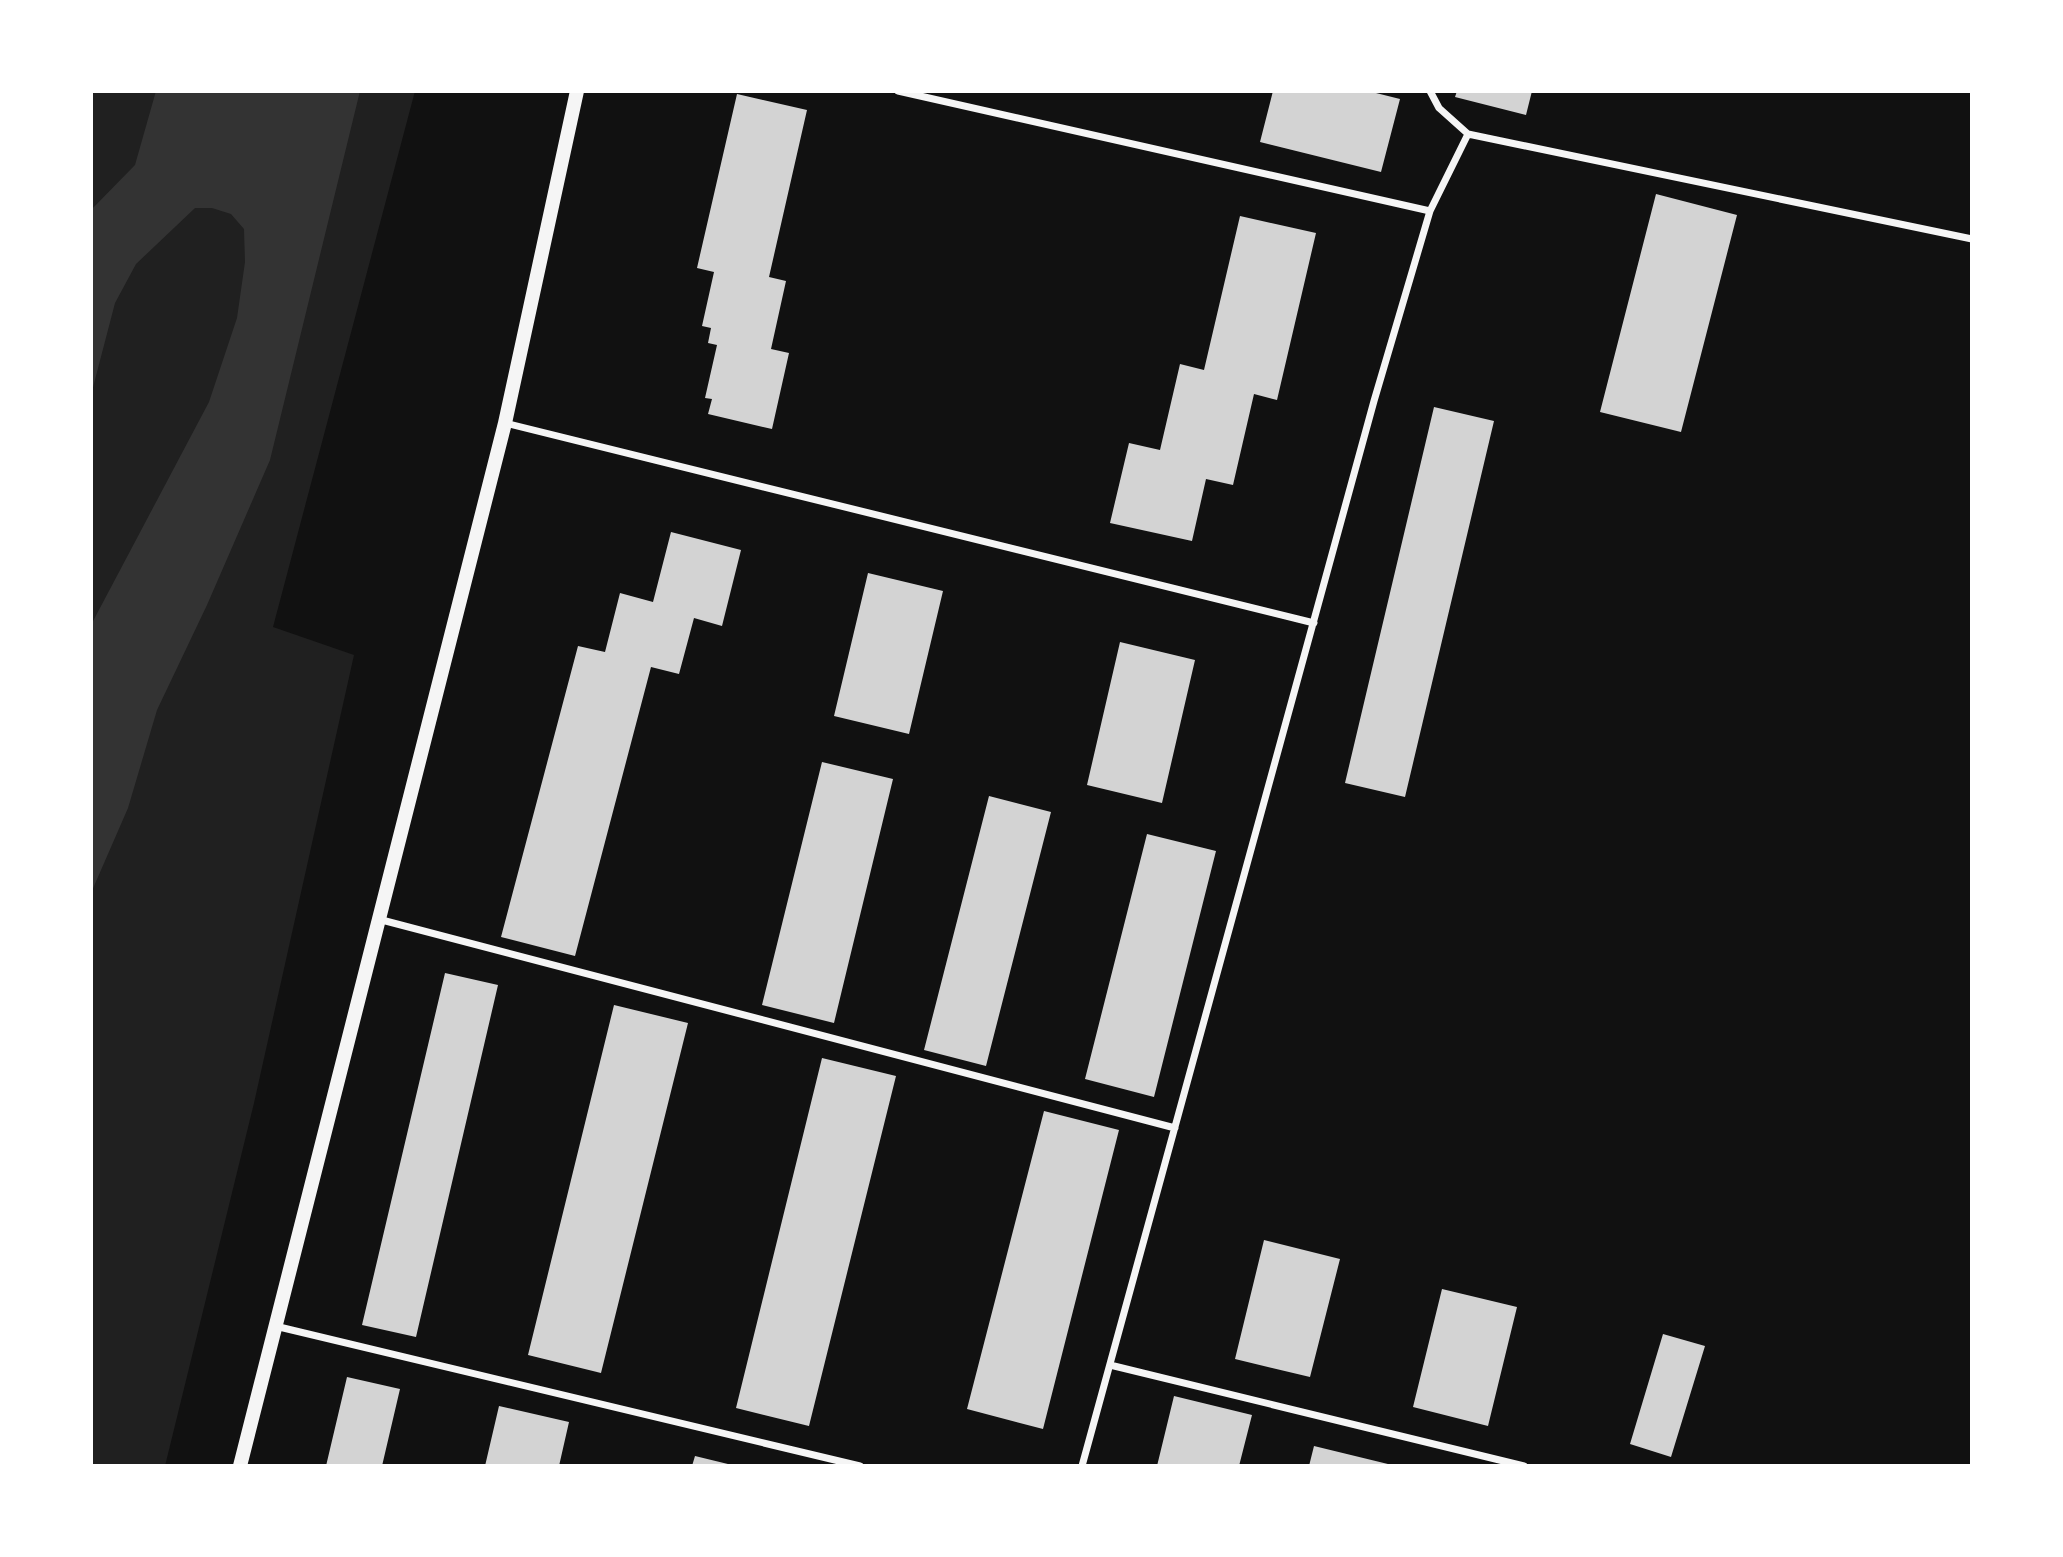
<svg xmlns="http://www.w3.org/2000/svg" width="2063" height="1557" viewBox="0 0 2063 1557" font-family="'Exo 2',sans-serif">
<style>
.green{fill:#202020}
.water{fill:#333}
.building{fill:#d3d3d3}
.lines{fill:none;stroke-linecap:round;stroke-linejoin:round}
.minor{stroke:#f5f5f5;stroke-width:7}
.secondary{stroke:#f5f5f5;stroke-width:14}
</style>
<rect width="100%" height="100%" fill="#111"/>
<!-- green -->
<path class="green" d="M91 91H415L273 627 354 655 254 1103 165 1466H91Z"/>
<!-- water -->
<path class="water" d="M156 91H360L270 460 207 605 157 710 128 808 91 893V625L209 402 237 318 245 262 244 229 231 214 212 208H195L136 264 115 303 91 395V210L135 165Z"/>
<!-- building -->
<path class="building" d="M1273 91H1368L1400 99 1381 172 1260 142Z
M1457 91H1532L1526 115 1455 97Z
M737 94 807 110 769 277 786 281 771 349 789 353 772 429 708 414 712 399 705 398 717 345 708 343 711 328 702 326 714 272 697 268Z
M1656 194 1737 215 1681 432 1600 412Z
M1240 216 1316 233 1277 400 1254 394 1233 485 1206 479 1192 541 1110 523 1129 443 1160 450 1180 364 1204 370Z
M1434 407 1494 421 1405 797 1345 783Z
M671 532 741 550 722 626 694 618 679 674 651 667 575 956 501 937 578 646 605 652 620 593 653 602Z
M868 573 943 591 909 734 834 716Z
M1120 642 1195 660 1162 803 1087 785Z
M822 762 893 779 834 1023 762 1005Z
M989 796 1051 812 986 1066 924 1050Z
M1147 834 1216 851 1154 1097 1085 1079Z
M445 973 498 985 416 1337 362 1325Z
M614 1005 688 1023 601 1373 528 1355Z
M822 1058 896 1076 809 1426 736 1408Z
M1044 1111 1119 1130 1043 1429 967 1409Z
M1264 1240 1340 1259 1310 1377 1235 1359Z
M1442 1289 1517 1307 1488 1426 1413 1407Z
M1663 1334 1705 1346 1671 1457 1630 1444Z
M347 1377 400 1389 382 1466H326Z
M1174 1396 1252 1415 1239 1466H1157Z
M499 1406 569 1422 559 1466H485Z
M1314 1446 1392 1465V1466H1309Z
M695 1456 732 1465V1466H692Z"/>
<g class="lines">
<!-- minor -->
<path class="minor" d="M898 91 1430 211
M1468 134 1972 239
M505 423 1314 623
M378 919 1175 1128
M275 1326 860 1466
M1110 1365 1524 1466
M1082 1466 1374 401 1430 211 1468 134 1439 108 1430 91"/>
<!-- secondary -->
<path class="secondary" d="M240 1466 505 423 577 91"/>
</g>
<!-- border -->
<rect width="2063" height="1557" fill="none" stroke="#ffffff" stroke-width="186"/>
</svg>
